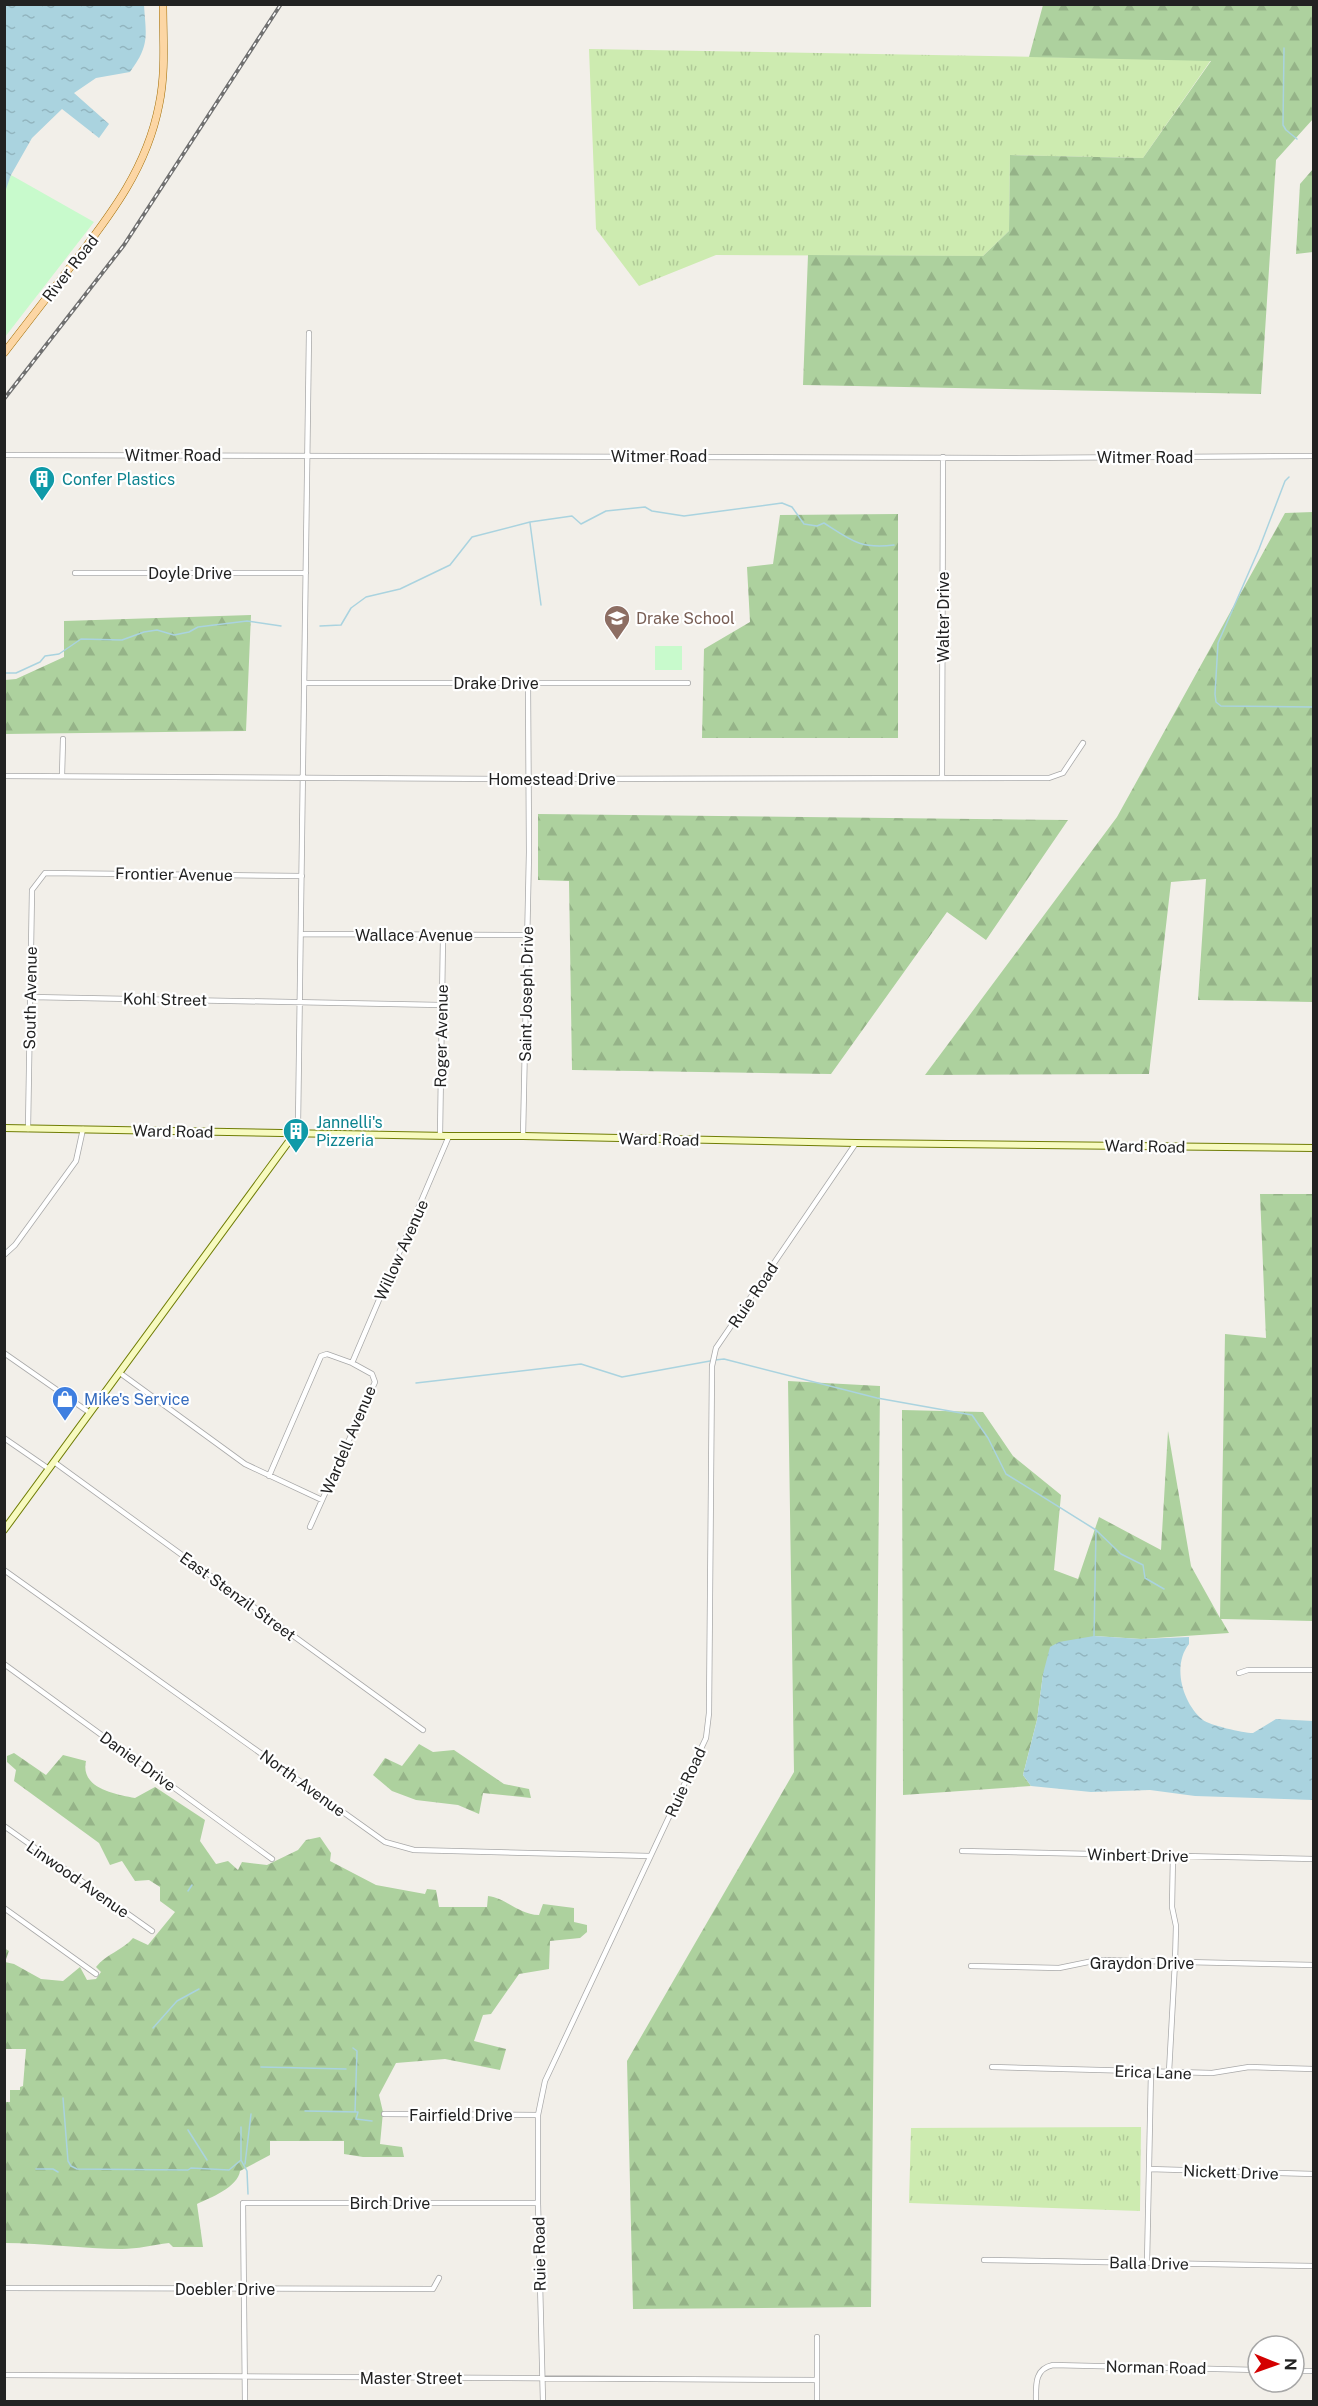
<svg xmlns="http://www.w3.org/2000/svg" width="1318" height="2406" viewBox="0 0 1318 2406" font-family="'Public Sans',sans-serif">
<style>
.grass{fill:url(#grass-tufts)}
.forest{fill:url(#forest-firs)}
.park{fill:#c8facc}
.water{fill:url(#water-ripples)}
.lines{fill:none;stroke-linecap:round;stroke-linejoin:round}
.stream{stroke:#aad3df;stroke-width:1.5}
.street-casing{stroke:#a9a9a9;stroke-width:6}
.secondary-casing{stroke:#707d05;stroke-width:8}
.primary-casing{stroke:#a06b00;stroke-width:8}
.street{stroke:#fff;stroke-width:4.5}
.secondary{stroke:#f7fabf;stroke-width:6}
.primary{stroke:#fcd6a4;stroke-width:7}
.rail-casing{stroke:#707070;stroke-width:4}
.rail{stroke:#fff;stroke-width:1.5;stroke-dasharray:4.5;stroke-linecap:butt}
.labels{text-anchor:middle;stroke-width:4.5;stroke-linejoin:round;paint-order:stroke}
.street-label{font-size:16px;fill:#222;stroke:#fff}
.culture-label{font-size:16px;fill:#0d838f;stroke:#fff;text-anchor:start}
.education-label{font-size:16px;fill:#785e54;stroke:#fff;text-anchor:start}
.shop-label{font-size:16px;fill:#366cbe;stroke:#fff;text-anchor:start}
</style>
<defs>
<pattern id="grass-tufts" width="24" height="20" patternUnits="userSpaceOnUse" patternTransform="scale(1.5)"><rect width="24" height="20" fill="#cdebb0"/><path d="M3 7l-1-3M5 7V3M7 7l1-3M15 17l-1-3M17 17v-4M19 17l1-3" fill="none" stroke="#b0c997"/></pattern>
<pattern id="forest-firs" width="22" height="20" patternUnits="userSpaceOnUse" patternTransform="scale(1.5)"><rect width="22" height="20" fill="#add19e"/><path d="M5 1l3.5 6h-7zM16 11l3.5 6h-7z" fill="#95b388"/></pattern>
<pattern id="water-ripples" width="26" height="14" patternUnits="userSpaceOnUse" patternTransform="scale(1.5)"><rect width="26" height="14" fill="#aad3df"/><path d="M2 4q2-2 4 0t4 0M15 11q2-2 4 0t4 0" fill="none" stroke="#92b5bf"/></pattern>
</defs>
<rect width="100%" height="100%" fill="#f2efe9"/>
<!-- grass -->
<path class="grass" d="M589 49 1211 60 1143 158 1010 155 1009 231 983 256 716 255 639 286 596 229Z
M1141 2127 1140 2211 909 2203 911 2128Z"/>
<!-- forest -->
<path class="forest" d="M1043 5H1313V119L1276 160 1261 394 803 385 808 255 983 256 1009 231 1010 155 1143 158 1211 61 1029 57Z
M1313 169V252L1296 254 1300 184Z
M1313 512V1002L1198 1000 1206 879 1171 882 1149 1074 925 1075 1117 817 1285 513Z
M898 514V738H702L704 649 750 622 747 567 773 564 780 515Z
M251 615 246 731 5 734V680L16 679 64 657V621Z
M538 814 1068 820 986 940 947 912 831 1074 572 1070 569 881 538 880Z
M1260 1194H1313V1621L1221 1619 1229 1633 1141 1639 1094 1636 1043 1674 1037 1720 1023 1775 1031 1786 903 1795 902 1410 983 1412 1013 1456 1061 1495 1054 1570 1078 1579 1099 1517 1161 1550 1168 1431 1191 1566 1220 1618 1225 1334 1266 1338Z
M788 1381 880 1386 871 2307 633 2309 627 2061 794 1772Z
M419 1744 433 1752 454 1750 504 1784 529 1789 531 1798 483 1793 479 1814 458 1805 416 1800 392 1791 373 1775 385 1758 402 1766Z
M14 1753 46 1775 63 1755 86 1761C80 1788 114 1794 135 1798L155 1787 205 1820 200 1841 216 1864 228 1861 238 1870 242 1862 267 1865 298 1850 306 1840 320 1837 331 1853 330 1861 376 1885 425 1894 427 1889 436 1890 439 1907H487L488 1896C508 1899 518 1914 539 1915L543 1904 574 1908V1922L587 1925V1932L580 1938 550 1941 549 1969 519 1974 491 2014 483 2015 474 2041 506 2049 500 2070 445 2059 396 2063 379 2095 383 2112 380 2144 402 2147 404 2157H363L344 2154V2141H270V2155L240 2171C238 2187 210 2198 197 2204L203 2247H173L169 2243C153 2245 137 2249 122 2249 83 2249 44 2243 5 2243V2102H10V2090H20V2087L23 2086 26 2049H5L4 1948 9 1951 5 1962 14 1964 41 1979 63 1981 80 1967 87 1980 96 1979 101 1972 96 1967C106 1954 123 1950 133 1938L148 1945 175 1912 160 1901V1887L149 1880 135 1881 122 1861 110 1865 99 1843 14 1781 16 1770 7 1762V1756Z"/>
<!-- park -->
<path class="park" d="M11 175 94 222 5 337 4 192Z
M655 646H682V670H655Z"/>
<!-- water -->
<path class="water" d="M5 4 144 5C146 36 150 45 130 72L96 78 74 93 109 124 99 138 62 109 32 138 11 175 5 192Z
M1094 1636 1141 1639 1189 1637V1644C1172 1665 1182 1703 1203 1720 1209 1725 1243 1733 1253 1733L1276 1719 1313 1721V1800L1195 1796 1150 1790 1091 1792 1031 1786 1023 1775 1037 1720 1043 1674 1050 1647 1059 1642Z"/>
<g class="lines">
<!-- stream -->
<path class="stream" d="M1284 48 1283 125 1286 130 1297 139
M1289 477 1285 481 1259 549 1218 643 1215 694 1216 702 1221 706 1314 707
M530 523 541 605
M320 626 341 625 351 608 366 597 400 589 450 565 472 537 530 522 572 516 581 524 606 511 645 507 652 511 684 516 782 503 792 507 804 524 817 526 824 523C852 541 860 549 894 545
M4 673H16L40 662 45 656 59 654 81 639 122 640 144 632 157 630 174 635 189 632 198 627 247 621 281 626
M715 1360 724 1359 877 1398 972 1415 988 1438 1006 1474 1096 1530 1121 1554 1143 1565 1145 1578 1164 1589
M416 1383 581 1364 622 1377 710 1361
M1094 1636 1096 1531
M188 1891 192 1885
M153 2028 177 2001 199 1989
M353 2048 357 2051 355 2112
M261 2067 346 2069
M63 2098 68 2161 71 2166 77 2169 188 2170 191 2168 229 2170 241 2160
M305 2111 358 2112 356 2119 372 2121
M241 2127V2160L247 2171 248 2194
M188 2130 207 2160
M245 2164 251 2114
M36 2169H53L58 2172"/>
<!-- street casing -->
<g class="street-casing">
<path id="street" d="M4 455 1005 458 1314 456
M75 573H306
M304 683H688
M4 776 529 779 1049 778 1063 773 1083 743
M62 776 63 739
M942 778 943 457
M301 934 526 935
M31 997 441 1005
M28 1129 32 890 45 873 302 876
M295 1133 298 1125 309 333
M440 1136 443 936
M523 1136 529 852 528 683
M4 1255 15 1245 76 1161 83 1129
M4 1353 90 1413
M352 1363 449 1136
M120 1373 245 1464 322 1500
M4 1438 49 1469
M54 1462 423 1730
M269 1476 321 1356 327 1354 352 1363 372 1374 375 1382 310 1527
M4 1570 385 1842 414 1850 650 1856
M4 1664 272 1859
M1239 1673 1248 1670H1314
M4 1826 152 1931
M962 1851 1314 1859
M4 1908 96 1974
M971 1966 1059 1968 1098 1960 1314 1965
M992 2067 1212 2073 1249 2067 1314 2069
M1169 2072 1175 1962 1176 1926 1172 1907 1173 1855
M384 2114 538 2115
M1149 2169 1314 2174
M984 2260 1314 2266
M1147 2263 1151 2072
M4 2288 433 2289 439 2278
M817 2337V2402
M1294 2371H1314
M4 2375 817 2380
M245 2402 243 2203H538
M543 2402 538 2203V2115L545 2081 706 1738 709 1713 712 1366 716 1348 856 1143
M1036 2402C1036 2385 1034 2369 1053 2365L1258 2370"/>
</g>
<!-- secondary casing -->
<g class="secondary-casing">
<path id="secondary" d="M4 1128 449 1136H523L856 1143 1314 1148
M4 1530 295 1133"/>
</g>
<!-- primary casing -->
<g class="primary-casing">
<path id="primary" d="M4 353C28 322 51 292 75 261 112 213 147 167 159 105 166 72 163 39 163 4"/>
</g>
<!-- street -->
<use href="#street" class="street"/>
<!-- secondary -->
<use href="#secondary" class="secondary"/>
<!-- primary -->
<use href="#primary" class="primary"/>
<!-- rail casing -->
<g class="rail-casing">
<path id="rail" d="M4 399 124 245 281 4"/>
</g>
<!-- rail -->
<use href="#rail" class="rail"/>
</g>
<!-- icons -->
<defs>
<g id="building-pin" transform="scale(1.35)"><path d="M0 17L-7.5 6A9.5 9.5 0 1 1 7.5 6Z" fill="#0f9aa8" stroke="#fff"/><path d="M-4-6H4V6H1V3H-1V6H-4ZM-2.5-4.3h1.7v1.8h-1.7ZM.8-4.3h1.7v1.8H.8ZM-2.5-1h1.7V.8h-1.7ZM.8-1h1.7V.8H.8Z" fill="#fff"/></g>
<g id="school-pin" transform="scale(1.35)"><path d="M0 17L-7.5 6A9.5 9.5 0 1 1 7.5 6Z" fill="#8d6e63" stroke="#fff"/><path d="M0-5L7-2L0 1L-7-2ZM-4 1L0 2.5L4 1V4Q0 6-4 4Z" fill="#fff"/></g>
<g id="shop-pin" transform="scale(1.35)"><path d="M0 17L-7.5 6A9.5 9.5 0 1 1 7.5 6Z" fill="#3f7fe0" stroke="#fff"/><path d="M-5-2.5h2.3a2.7 3.5 0 0 1 5.4 0H5L5.5 6h-11ZM-1.5-2.5h3a1.5 2.3 0 0 0-3 0Z" fill="#fff"/></g>
</defs>
<g fill-rule="evenodd">
<use href="#building-pin" x="42" y="479"/>
<use href="#school-pin" x="617" y="618"/>
<use href="#building-pin" x="296" y="1131"/>
<use href="#shop-pin" x="65" y="1399"/>
</g>
<g class="labels">
<!-- street labels -->
<g class="street-label">
<text transform="translate(70 268) rotate(-52)" y="6">River Road</text>
<text x="173" y="461">Witmer Road</text>
<text x="659" y="462">Witmer Road</text>
<text x="1145" y="463">Witmer Road</text>
<text x="190" y="579">Doyle Drive</text>
<text transform="translate(943 617) rotate(-90)" y="6">Walter Drive</text>
<text x="496" y="689">Drake Drive</text>
<text x="552" y="785">Homestead Drive</text>
<text transform="translate(174 874) rotate(1)" y="6">Frontier Avenue</text>
<text x="414" y="941">Wallace Avenue</text>
<text transform="translate(526 994) rotate(-89)" y="6">Saint Joseph Drive</text>
<text transform="translate(30 998) rotate(-89)" y="6">South Avenue</text>
<text transform="translate(165 999) rotate(1)" y="6">Kohl Street</text>
<text transform="translate(441 1036) rotate(-89)" y="6">Roger Avenue</text>
<text transform="translate(173 1131) rotate(1)" y="6">Ward Road</text>
<text transform="translate(659 1139) rotate(1)" y="6">Ward Road</text>
<text transform="translate(1145 1146) rotate(1)" y="6">Ward Road</text>
<text transform="translate(401 1250) rotate(-66)" y="6">Willow Avenue</text>
<text transform="translate(753 1295) rotate(-56)" y="6">Ruie Road</text>
<text transform="translate(348 1440) rotate(-67)" y="6">Wardell Avenue</text>
<text transform="translate(238 1596) rotate(36)" y="6">East Stenzil Street</text>
<text transform="translate(138 1761) rotate(36)" y="6">Daniel Drive</text>
<text transform="translate(685 1782) rotate(-65)" y="6">Ruie Road</text>
<text transform="translate(303 1783) rotate(36)" y="6">North Avenue</text>
<text transform="translate(1138 1855) rotate(1)" y="6">Winbert Drive</text>
<text transform="translate(78 1879) rotate(35)" y="6">Linwood Avenue</text>
<text x="1142" y="1969">Graydon Drive</text>
<text transform="translate(1153 2072) rotate(2)" y="6">Erica Lane</text>
<text x="461" y="2121">Fairfield Drive</text>
<text transform="translate(1231 2172) rotate(2)" y="6">Nickett Drive</text>
<text x="390" y="2209">Birch Drive</text>
<text transform="translate(539 2254) rotate(-91)" y="6">Ruie Road</text>
<text transform="translate(1149 2263) rotate(1)" y="6">Balla Drive</text>
<text x="225" y="2295">Doebler Drive</text>
<text transform="translate(1156 2367) rotate(1)" y="6">Norman Road</text>
<text x="411" y="2384">Master Street</text>
</g>
<!-- culture labels -->
<g class="culture-label">
<text x="62" y="485">Confer Plastics</text>
<text x="316" y="1128">Jannelli's<tspan x="316" dy="18">Pizzeria</tspan></text>
</g>
<!-- education labels -->
<g class="education-label">
<text x="636" y="624">Drake School</text>
</g>
<!-- shop labels -->
<g class="shop-label">
<text x="84" y="1405">Mike's Service</text>
</g>
</g>
<!-- border -->
<rect width="1318" height="2406" fill="none" stroke="#222222" stroke-width="12"/>
<!-- north arrow -->
<g transform="translate(1276 2364) rotate(91)"><circle r="28" fill="#ffffff" stroke="#a7a7a7" stroke-width="1.5"/>
<path d="M0-4.5L10 22L0 15L-10 22Z" fill="#d40000"/>
<text y="-9" font-size="16" font-weight="bold" text-anchor="middle" fill="#222222">N</text>
</g>
</svg>
